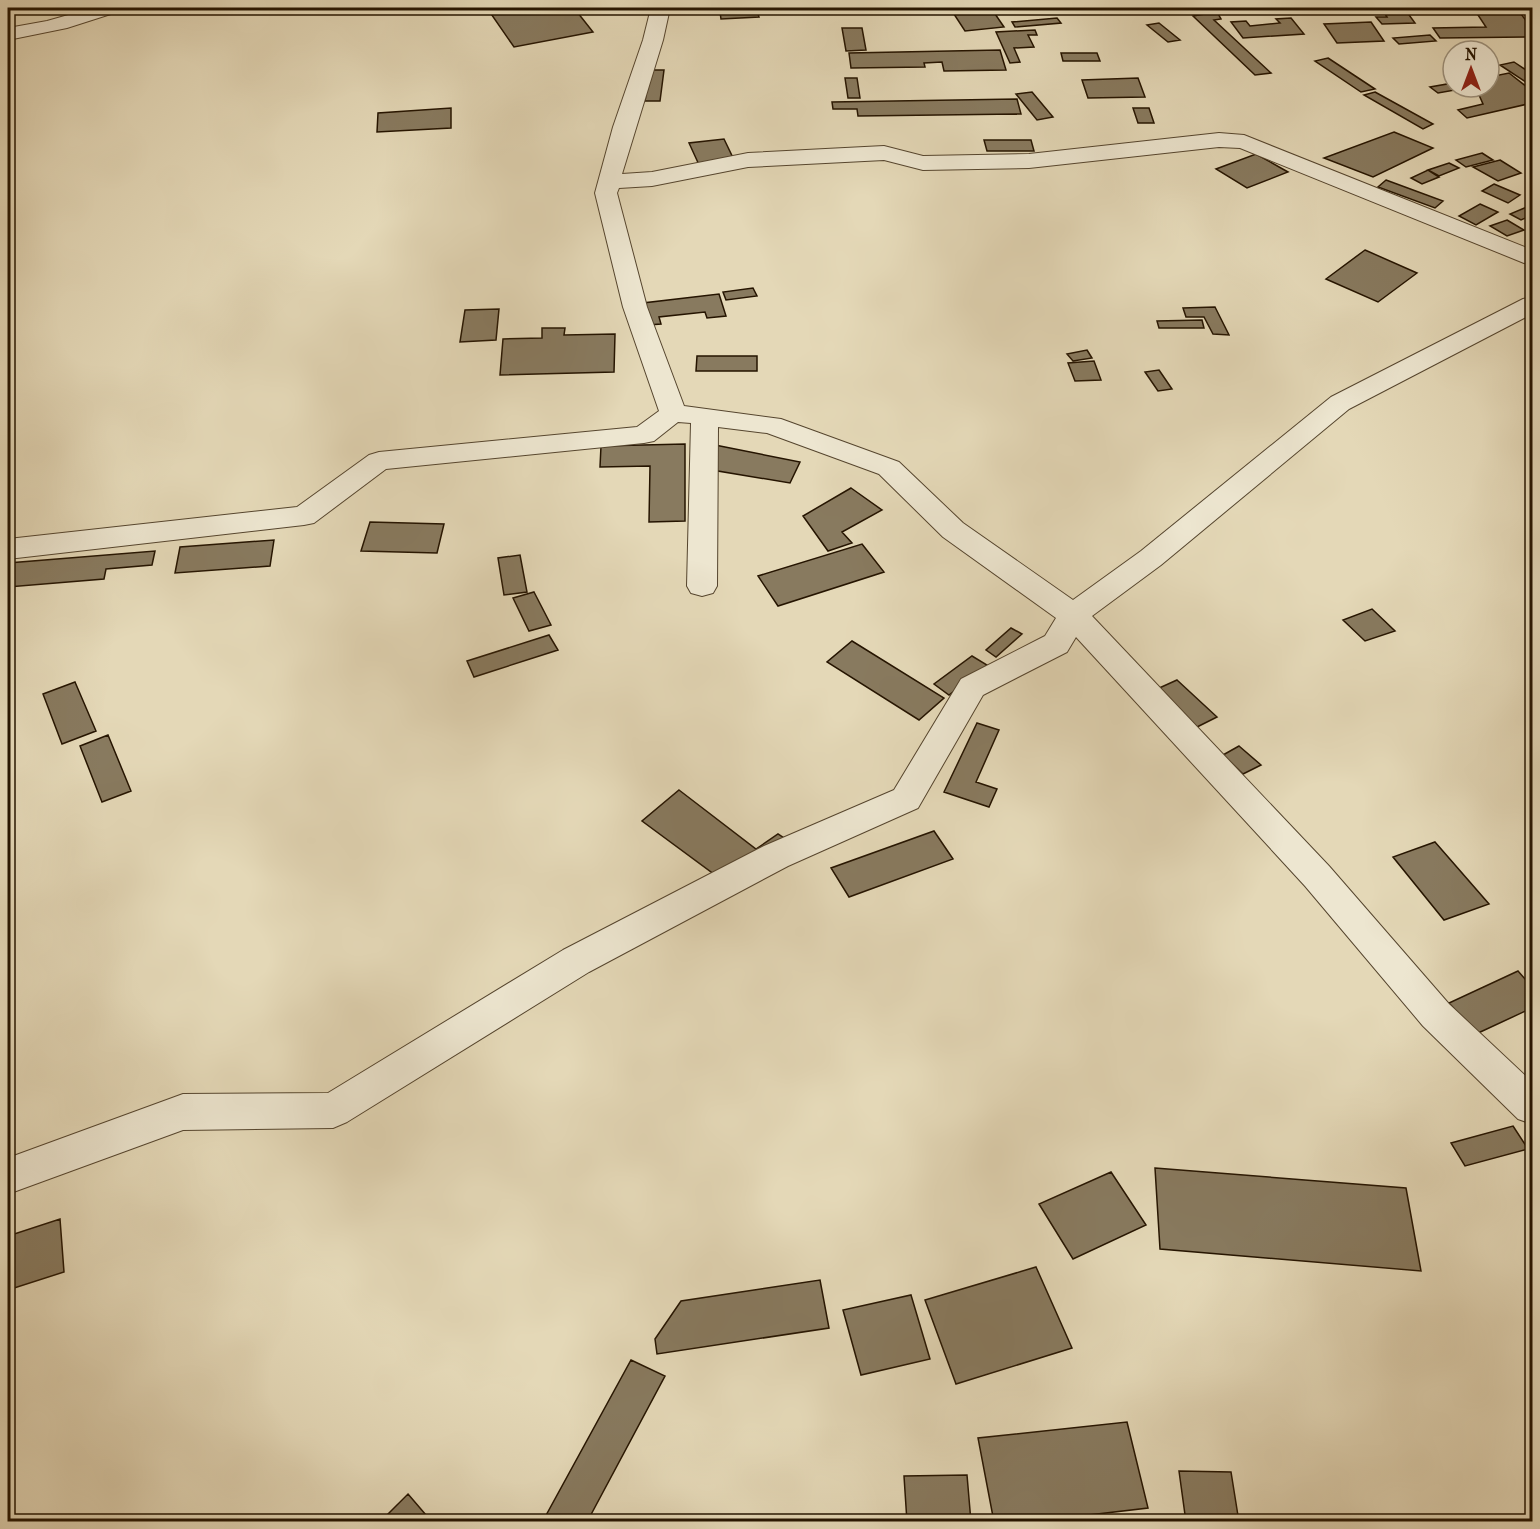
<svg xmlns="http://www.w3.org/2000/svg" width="1540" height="1529" viewBox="0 0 1540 1529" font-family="'IM FELL French Canon',serif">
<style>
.building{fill:#887a5f;stroke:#251400;stroke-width:1.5}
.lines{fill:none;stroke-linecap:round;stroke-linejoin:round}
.minor-casing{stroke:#55452e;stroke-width:2}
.minor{fill:#ede6d0;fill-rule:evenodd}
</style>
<rect width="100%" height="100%" fill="#e4d8b7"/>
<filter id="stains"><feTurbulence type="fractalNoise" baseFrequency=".00333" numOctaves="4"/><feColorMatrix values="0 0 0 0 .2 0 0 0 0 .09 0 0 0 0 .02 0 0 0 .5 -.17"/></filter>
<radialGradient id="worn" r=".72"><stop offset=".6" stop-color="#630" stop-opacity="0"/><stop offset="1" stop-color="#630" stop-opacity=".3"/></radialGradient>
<!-- building -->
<path class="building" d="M487 8H574L593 32 514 47Z
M950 8H991L1004 27 965 31Z
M1404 8 1415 23 1382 24 1376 17H1387L1382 9Z
M757 11 759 17 721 19 720 12Z
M1519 11 1532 29V37L1440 38 1433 28 1486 27 1476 12Z
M1217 12 1221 19 1214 20 1271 73 1255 75 1193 16Z
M1057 18 1061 23 1015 27 1012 22Z
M1291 18 1304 34 1243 38 1231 22 1246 21 1250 26 1280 23 1276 19Z
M1371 22 1384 41 1337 43 1324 24Z
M1159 23 1180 40 1168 42 1147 25Z
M842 28H862L866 50 846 51Z
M1035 30 1037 35H1028L1034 47 1014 48 1020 62 1010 63 996 32Z
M1430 35 1436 41 1399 44 1393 38Z
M1000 50 1006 70 944 71 942 62 924 63 925 67 851 68 849 53Z
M1061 53H1097L1100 61H1063Z
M1328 58 1375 89 1361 92 1315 61Z
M1514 62 1532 74V86L1500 65Z
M650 70H664L660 101H645Z
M1509 73 1532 91V103L1467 118 1458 110 1483 104 1479 95 1466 88 1438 93 1430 87 1453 83V87H1489V77Z
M845 78H857L860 98H848Z
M1138 78 1145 97 1088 98 1082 80Z
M1032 92 1053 117 1037 120 1016 94Z
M1375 92 1433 124 1423 129 1364 95Z
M1017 99 1021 114 858 116 857 109H833L832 102Z
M451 108V128L377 132 378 113Z
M1133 108H1149L1154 123H1138Z
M1394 132 1433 148 1373 177 1324 158Z
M724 139 735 162 700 167 689 143Z
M984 140H1031L1034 151H987Z
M1482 153 1493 160 1466 167 1456 160Z
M1256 154 1288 172 1247 188 1216 169Z
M1500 160 1521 173 1498 181 1473 167Z
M1449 163 1459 168 1439 176 1428 170Z
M1428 170 1439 177 1422 184 1411 178Z
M1386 180 1443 201 1435 208 1378 187Z
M1494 184 1520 195 1508 203 1482 191Z
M1480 204 1498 212 1476 225 1459 216Z
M1527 207 1532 210V215L1521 220 1510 214Z
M1507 220 1524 230 1507 236 1490 226Z
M1365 250 1417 273 1378 302 1326 279Z
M753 288 757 296 726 300 723 292Z
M719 294 726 316 707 318 705 312 659 317 661 324 648 325 643 303Z
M1215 307 1229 335 1213 334 1204 317H1186L1183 308Z
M499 309 496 340 460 342 465 310Z
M1202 320 1204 328H1159L1157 321Z
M542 328H565L564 335 615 334 614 372 500 375 503 339 542 338Z
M1087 350 1092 358 1073 361 1067 354Z
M697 356H757V371H696Z
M1094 361 1101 380 1075 381 1068 363Z
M1159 370 1172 389 1158 391 1145 372Z
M685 444V521L649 522 650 466 600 467 601 446Z
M710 444 800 462 790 483 712 470Z
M851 488 882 510 842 532 852 543 828 551 803 516Z
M370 522 444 524 437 553 361 551Z
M274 540 270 566 175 573 180 547Z
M862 544 884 572 778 606 758 576Z
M155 551 152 565 106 569 104 579 8 587V563Z
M520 555 527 592 504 595 498 558Z
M534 592 551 625 529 631 513 598Z
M1372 609 1395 631 1365 641 1343 620Z
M1011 628 1022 634 996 657 986 650Z
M549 635 558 650 474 677 467 661Z
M852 641 944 698 919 720 827 662Z
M972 656 987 665 949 695 934 684Z
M1177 680 1217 717 1197 727 1157 689Z
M75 682 96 731 62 744 43 694Z
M977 723 999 730 976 782 997 789 989 807 944 792Z
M108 735 131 791 102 802 80 746Z
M1239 746 1261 765 1243 774 1223 755Z
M679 790 756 849 778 834 790 842 722 880 642 821Z
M934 831 953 859 849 897 831 868Z
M1435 842 1489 904 1444 920 1393 857Z
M1518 971 1532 987V1008L1476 1034 1449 1003Z
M1513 1126 1528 1149 1465 1166 1451 1143Z
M1155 1168 1406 1188 1421 1271 1160 1249Z
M1111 1172 1146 1225 1073 1259 1039 1204Z
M60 1219 64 1272 8 1290V1236Z
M1036 1267 1072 1348 956 1384 925 1300Z
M820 1280 829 1328 657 1354 655 1339 681 1301Z
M911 1295 930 1359 861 1375 843 1310Z
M631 1360 665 1376 587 1522H549L544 1519Z
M1127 1422 1148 1508 1029 1522H994L978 1438Z
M1179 1471 1231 1472 1239 1522H1186Z
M967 1475 971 1522H907L904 1476Z
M408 1494 432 1522H380Z"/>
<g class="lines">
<!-- minor casing -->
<g class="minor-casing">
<path id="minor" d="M93 8H120L117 12 67 28 8 40V28L47 21Z
M651 8H670L663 40 622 174 652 172 748 153 884 146 923 156 1029 154 1219 133 1244 135 1532 250V265L1524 263 1240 148 1219 147 1029 168 923 170 884 160 748 167 652 186 619 188 617 193 647 307 684 406 781 419 899 462 963 523 1073 600 1141 551 1331 397 1523 299 1532 297V314L1349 409 1161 565 1092 616 1329 866 1449 1004 1532 1082V1124L1518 1119 1423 1026 1305 886 1076 637 1067 652 983 695 918 808 788 866 589 972 347 1122 333 1128 183 1130 8 1194V1158L183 1094 328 1093 563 950 764 846 894 790 961 679 1045 636 1056 618 943 537 879 474 767 433 718 427 717 586 713 593 702 596 691 593 687 586 691 423 678 422 654 441 644 443 386 469 314 523 304 525 8 559V539L297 507 369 455 379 452 637 427 659 411 623 307 595 193 613 127 643 40Z"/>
</g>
<!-- minor -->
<use href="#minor" class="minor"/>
</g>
<!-- margin -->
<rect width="1540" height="1529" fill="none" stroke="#e4d8b7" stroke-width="30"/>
<rect x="9" y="9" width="1522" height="1511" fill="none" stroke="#251400" stroke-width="3"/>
<rect x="15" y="15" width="1510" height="1499" fill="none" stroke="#251400" stroke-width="1.5"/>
<!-- north arrow -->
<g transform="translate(1471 69)"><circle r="28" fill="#ede6d0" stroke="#9d927d" stroke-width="1.5"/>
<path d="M0-4.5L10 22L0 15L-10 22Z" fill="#8f2418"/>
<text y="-9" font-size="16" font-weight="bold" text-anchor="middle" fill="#251400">N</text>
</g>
<rect width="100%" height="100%" filter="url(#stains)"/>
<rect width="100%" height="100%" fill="url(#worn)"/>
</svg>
